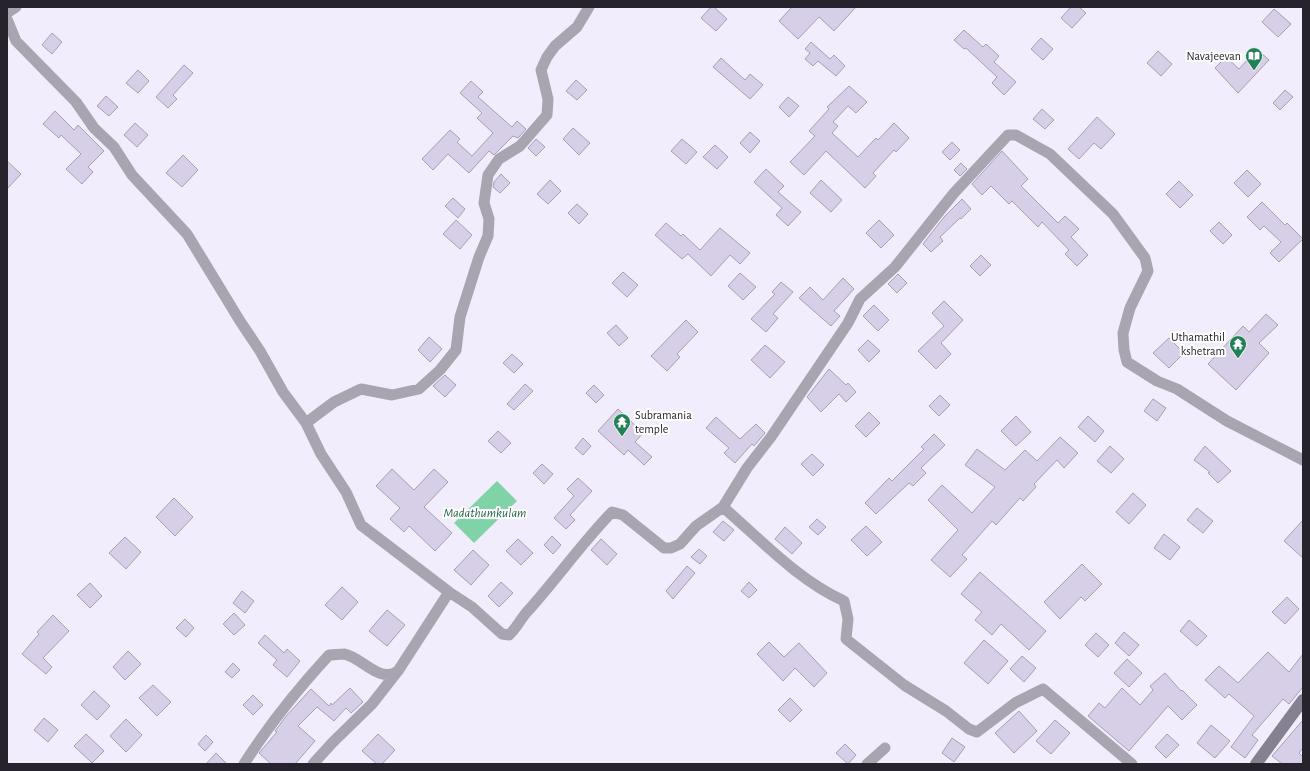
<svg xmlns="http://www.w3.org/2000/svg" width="1310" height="771" viewBox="0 0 1310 771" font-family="'Alegreya Sans',sans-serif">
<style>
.water{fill:#80d3a7}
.building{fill:#d7cee7;stroke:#a79fb6}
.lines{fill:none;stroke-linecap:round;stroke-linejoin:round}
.street{stroke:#a9a5b0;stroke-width:11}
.secondary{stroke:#868190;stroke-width:12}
.labels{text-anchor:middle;stroke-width:4;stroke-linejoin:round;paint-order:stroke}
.poi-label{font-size:12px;fill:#26232c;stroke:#fff;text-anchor:end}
.water-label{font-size:13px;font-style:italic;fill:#286547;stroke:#fff}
</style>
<rect width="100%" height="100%" fill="#f2edfd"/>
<!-- water -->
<path class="water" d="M497 481 517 501 474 543 454 523Z"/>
<!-- building -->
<path class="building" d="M711 7H714L727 19 716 31 701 18Z
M792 7H856L834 31 819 17 798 39 779 21Z
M1071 7H1079L1086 13 1072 28 1061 18Z
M1274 9 1291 24 1278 37 1262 22Z
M964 30 983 47 986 44 999 56 994 62 1016 82 1004 95 992 83 997 77 966 48 964 49 954 40Z
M52 33 62 42 52 54 42 45Z
M1041 38 1053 49 1043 60 1031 49Z
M811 42 830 59 834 55 845 66 836 76 818 61 813 66 805 59 810 53 805 49Z
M1257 49 1269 60 1238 93 1215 68 1226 57 1239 69Z
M1158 51 1172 64 1161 76 1147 63Z
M721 58 745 80 750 74 763 85 750 99 713 67Z
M184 65 193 73 173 95 177 99 168 108 156 97Z
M138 70 149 81 138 93 126 83Z
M576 80 587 90 577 100 566 91Z
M471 81 483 92 478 97 512 127 517 121 526 129 518 138 513 136 494 155 489 151 469 173 448 154 433 170 422 159 450 130 460 139 457 142 472 156 493 133 477 118 482 113 460 93Z
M849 86 867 102 856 113 848 106 833 122 838 126 832 133 858 157 876 138 878 140 894 123 909 138 896 152 894 150 873 173 876 176 865 188 826 151 804 175 790 162 815 136 809 131 829 109 827 107Z
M1285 90 1293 97 1280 110 1273 103Z
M106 96 118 107 109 116 97 106Z
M788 97 799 106 789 117 779 107Z
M1042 109 1054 120 1045 129 1033 119Z
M55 111 74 130 78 125 104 151 88 167 93 172 82 184 66 169 81 154 61 135 59 138 43 124Z
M1097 117 1115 134 1101 149 1094 143 1079 159 1068 149Z
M135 123 148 135 137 147 124 135Z
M573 128 590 143 579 155 563 139Z
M750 132 760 141 750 153 740 143Z
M536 139 545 147 536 156 528 148Z
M682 139 697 152 686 164 671 151Z
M952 142 960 150 950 160 942 152Z
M715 145 728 157 717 169 703 157Z
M1002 151 1028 179 1021 186 1058 223 1065 216 1079 229 1071 237 1088 255 1077 266 1065 254 1069 250 1042 222 1038 227 1012 201 1009 204 991 186 982 195 972 184Z
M183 155 198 170 182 187 166 173Z
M7 161 21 174 7 189Z
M961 163 967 169 960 176 954 170Z
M766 169 784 186 778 192 801 212 788 226 776 215 782 208 754 182Z
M1247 170 1261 184 1248 197 1234 183Z
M501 174 510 183 500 193 493 187 494 182Z
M550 180 561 191 548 204 537 194Z
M821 180 842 200 831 212 810 193Z
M1179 181 1193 195 1180 208 1166 194Z
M453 198 465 209 458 218 445 206Z
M962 199 971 209 961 219 960 218 940 237 943 241 931 252 923 244 944 217Z
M1262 202 1285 225 1287 223 1303 239 1279 262 1270 253 1281 242 1264 226 1260 230 1247 217Z
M577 204 588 214 579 224 568 213Z
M456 220 472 235 460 249 443 234Z
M879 220 894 235 881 248 866 233Z
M1219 222 1232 235 1223 244 1210 231Z
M666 223 681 236 683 234 700 250 720 228 750 253 740 264 730 255 711 276 688 254 682 259 655 235Z
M981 255 991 265 980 276 970 266Z
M623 272 638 285 627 297 612 283Z
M740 273 756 287 743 300 728 286Z
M898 274 907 283 897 293 888 284Z
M843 278 854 289 834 311 840 316 831 326 799 298 810 287 823 300Z
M781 282 793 292 773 314 778 318 766 332 751 319 775 294 772 292Z
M944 301 963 320 941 343 951 354 936 369 918 351 944 326 932 313Z
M874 305 889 320 878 331 863 316Z
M1266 314 1278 325 1259 343 1269 353 1236 390 1208 364 1243 326 1249 332Z
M686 320 698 332 677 354 680 357 667 371 651 356Z
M616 325 628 338 619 346 607 333Z
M429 337 442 349 430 362 418 350Z
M1169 338 1184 353 1169 368 1153 353Z
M868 340 880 351 869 362 858 350Z
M765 345 785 362 770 378 751 360Z
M512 354 523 364 514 373 503 363Z
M829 369 846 385 848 383 856 392 846 402 839 394 821 412 807 397Z
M445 375 456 385 445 397 433 386Z
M525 384 533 391 514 410 507 404Z
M594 385 604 395 596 403 586 393Z
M940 395 950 405 939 416 929 406Z
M1153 399 1166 408 1157 421 1144 411Z
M618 409 643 433 635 442 652 457 644 465 628 450 624 455 598 431Z
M869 412 880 423 866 437 855 426Z
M1016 416 1031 432 1016 446 1001 431Z
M1088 416 1104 431 1095 442 1078 427Z
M716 417 740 439 756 424 765 433 754 446 752 444 735 463 724 453 729 448 706 428Z
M498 431 511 443 501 453 488 441Z
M934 434 945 445 921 468 926 473 913 486 909 483 876 514 865 503 889 478 892 481 924 449 921 447Z
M1060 437 1078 453 1064 468 1057 460 1034 484 1036 487 1023 501 1020 498 996 525 992 521 962 555 967 559 950 577 931 560 958 530 928 500 942 485 972 513 995 487 965 465 977 449 1005 470 1025 450 1037 461Z
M583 438 591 446 583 455 575 448Z
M1110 446 1124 459 1111 473 1097 461Z
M1205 446 1231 471 1218 483 1208 473 1210 472 1194 460Z
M812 454 824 465 813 476 801 464Z
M542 464 553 474 544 484 533 473Z
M392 469 414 490 434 469 448 482 424 507 452 533 435 551 409 526 404 532 390 519 400 508 376 486Z
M578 478 592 491 570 515 575 520 566 529 554 518 574 496 567 489Z
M1133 493 1146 505 1129 524 1116 512Z
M174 498 193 517 175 536 156 517Z
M1197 508 1213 521 1203 533 1187 520Z
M817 519 826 527 818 535 809 527Z
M1303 520V558L1284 541Z
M723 521 734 530 724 541 713 532Z
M866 526 882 542 867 556 851 540Z
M785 527 802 543 792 554 775 539Z
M1164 534 1180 547 1170 560 1154 548Z
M552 536 561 545 553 554 544 545Z
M125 537 141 552 126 569 109 553Z
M518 539 533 553 521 565 506 551Z
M601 539 617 554 607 565 591 550Z
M699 549 707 556 700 564 691 557Z
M473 550 489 565 471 585 454 570Z
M1082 564 1102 584 1085 601 1081 597 1060 619 1044 602Z
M687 566 695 573 673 599 666 591Z
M980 572 1046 631 1029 650 1001 624 992 635 975 620 982 612 961 594Z
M501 582 513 593 499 607 488 596Z
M749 582 757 590 749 598 741 591Z
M90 583 102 596 90 608 77 595Z
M342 587 358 602 342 620 325 605Z
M242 591 254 601 245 613 233 603Z
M1287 597 1299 609 1285 624 1272 612Z
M387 610 405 625 387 646 369 631Z
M234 613 245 625 234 635 223 624Z
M53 615 69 631 43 658 52 667 46 674 22 654 39 634 37 632Z
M185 619 194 628 186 637 176 628Z
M1189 620 1207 636 1197 646 1180 631Z
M1124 632 1139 645 1129 656 1115 643Z
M1096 633 1109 645 1098 657 1085 645Z
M265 635 284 653 287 649 300 661 287 677 273 665 277 660 258 643Z
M984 640 1008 661 988 684 964 663Z
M769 642 784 657 799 643 827 673 814 687 795 668 783 681 757 654Z
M128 651 141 664 125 680 113 667Z
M1268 652 1289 672 1303 654V687L1289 704 1283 699 1252 735 1258 740 1245 758 1231 747 1254 716 1229 694 1225 698 1205 680 1219 666 1238 683Z
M1022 656 1036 668 1024 682 1010 669Z
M1127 659 1142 673 1129 687 1114 673Z
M233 663 240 670 232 678 225 672Z
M1165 673 1181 691 1182 690 1197 705 1182 720 1168 706 1129 751 1088 716 1099 703 1105 708 1122 688 1140 705 1153 690 1150 686Z
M153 685 171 702 157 716 139 698Z
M350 688 363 702 351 713 346 708 334 721 317 707 298 726 315 741 295 764H271L259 753 277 732 275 731 287 715 311 689 329 706 331 703 332 705Z
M94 691 110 706 97 720 81 705Z
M253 695 263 705 253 715 243 705Z
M790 698 802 710 790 722 778 710Z
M1019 711 1037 731 1014 753 995 733Z
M44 718 58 730 48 742 34 730Z
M126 719 142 735 126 752 110 736Z
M1055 720 1070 733 1051 754 1036 741Z
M1303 720V748L1299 753 1303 757V764H1282L1272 756Z
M1211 725 1230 741 1215 758 1197 743Z
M86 734 104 751 92 763 74 746Z
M378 734 395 750 382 764H377L362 751Z
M1167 734 1179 745 1166 758 1155 747Z
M206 735 213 742 205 751 198 744Z
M952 738 965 747 954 762 942 753Z
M845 744 856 755 848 764 836 753Z
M216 753 227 764H206Z"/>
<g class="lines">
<!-- street -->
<path class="street" d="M7 13 16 7
M7 19 16 41 76 102 94 128 114 147 132 175 187 234 240 321 260 351 283 392 306 423 321 454 346 492 361 525 449 592 472 607 502 634 509 635C516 629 520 620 526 613 556 580 581 544 612 512L623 515 664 548H671L680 544 696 526 723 507 747 468 771 437 848 323 860 299 895 267 954 193 1008 135H1016L1050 154 1113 214 1145 258 1148 271 1130 308 1123 333 1124 350 1127 362 1157 381 1177 389 1227 421 1303 460
M306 423 334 402 361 389 392 395 419 389 440 370 456 350 460 317 479 257 488 236 489 219 484 203 488 175 499 159 520 146 547 115 548 99 541 70 547 57 555 46 577 27 589 7
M723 507C761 540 798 580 844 601L848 619 846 639 904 685 946 711 969 729 977 732 1015 703 1043 689 1132 764
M244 764C270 723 296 691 329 655 334 655 339 654 344 654 362 657 379 684 398 671L449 592
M313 764 333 742 372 704 397 672
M867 764 885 748"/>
<!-- secondary -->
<path class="secondary" d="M1256 764 1303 700"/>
</g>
<!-- icons -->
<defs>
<g id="library-pin" transform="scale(0.9)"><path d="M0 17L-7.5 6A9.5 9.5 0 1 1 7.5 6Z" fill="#227f56" stroke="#fff"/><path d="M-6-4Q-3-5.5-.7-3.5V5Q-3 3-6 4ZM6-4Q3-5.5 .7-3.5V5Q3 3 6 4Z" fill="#fff"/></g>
<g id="temple-pin" transform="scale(0.9)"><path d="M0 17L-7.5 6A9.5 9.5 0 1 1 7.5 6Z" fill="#227f56" stroke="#fff"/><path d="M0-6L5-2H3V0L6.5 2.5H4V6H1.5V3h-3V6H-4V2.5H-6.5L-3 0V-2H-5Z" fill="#fff"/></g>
</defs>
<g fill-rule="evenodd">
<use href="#library-pin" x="1254" y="56"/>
<use href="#temple-pin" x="1238" y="344"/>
<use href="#temple-pin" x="622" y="422"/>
</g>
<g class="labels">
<!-- poi labels -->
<g class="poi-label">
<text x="1241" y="60">Navajeevan</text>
<text x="1225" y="341">Uthamathil<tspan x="1225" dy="14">kshetram</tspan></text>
<text x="635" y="419" text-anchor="start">Subramania<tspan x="635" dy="14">temple</tspan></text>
</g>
<!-- water labels -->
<g class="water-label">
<text x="485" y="517">Madathumkulam</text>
</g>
</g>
<!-- border -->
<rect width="1310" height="771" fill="none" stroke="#26232c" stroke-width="16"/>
</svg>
